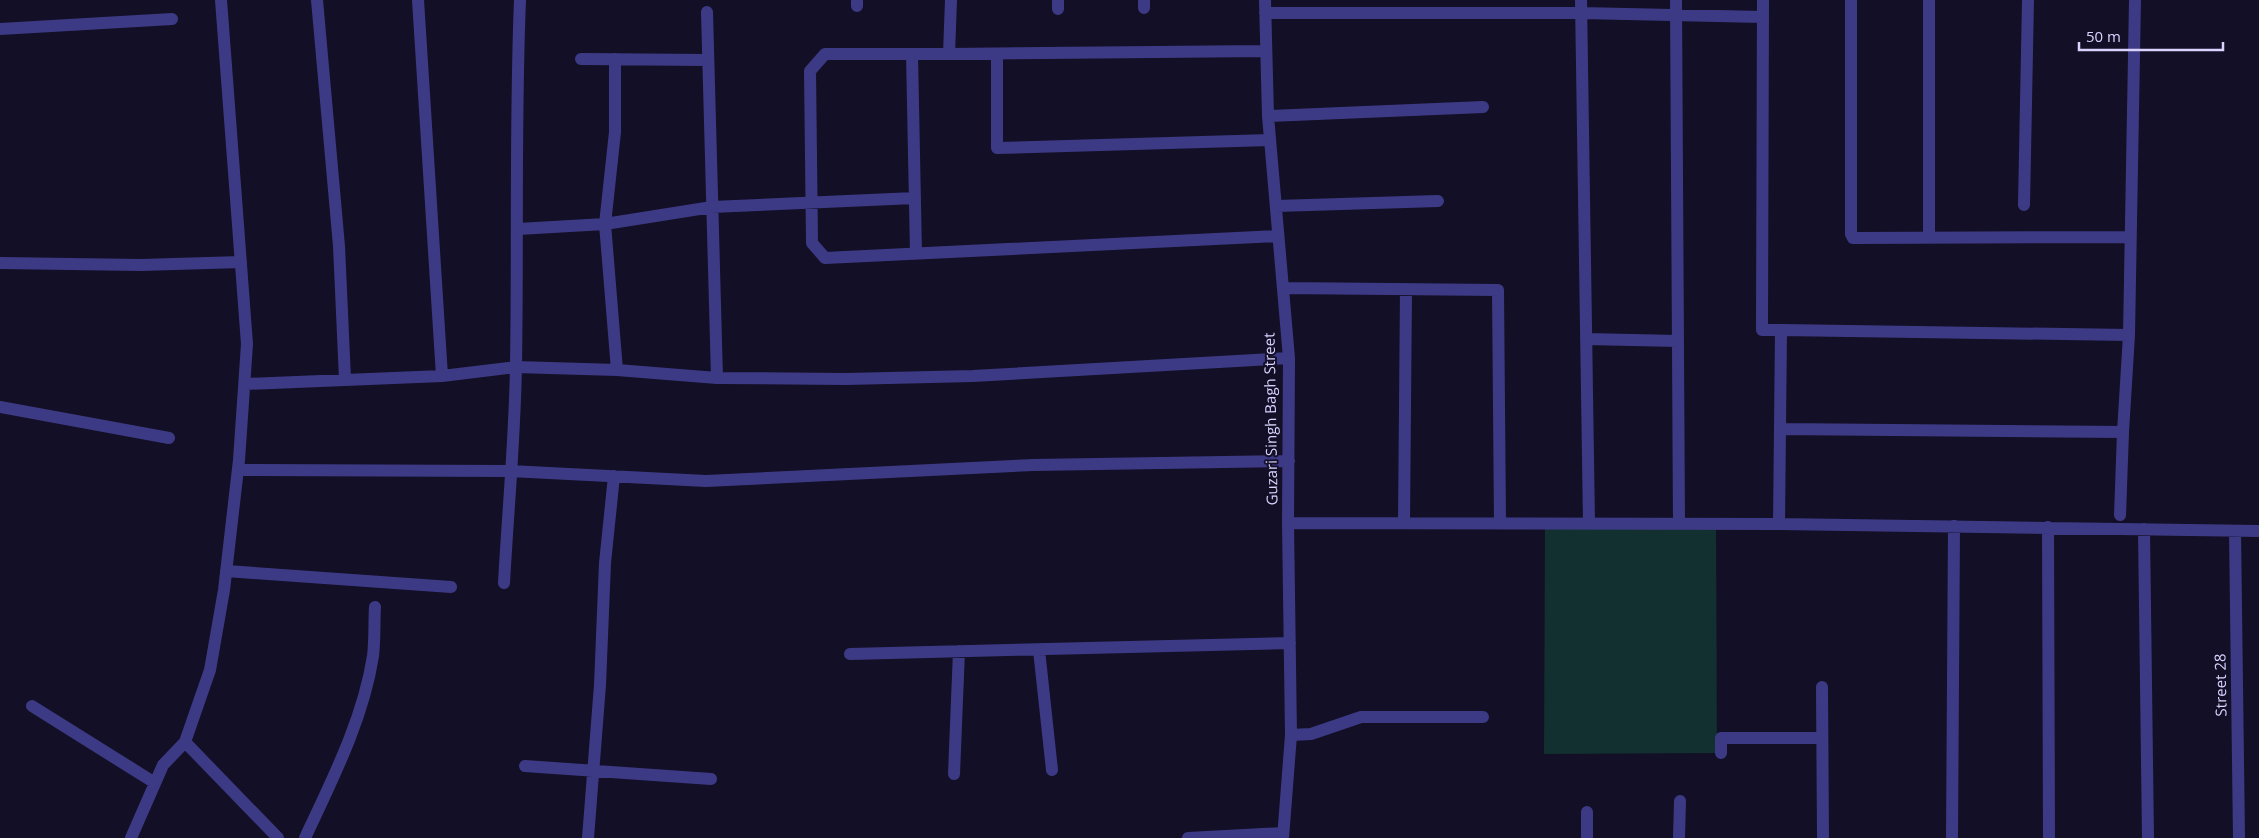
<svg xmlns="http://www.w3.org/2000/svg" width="2259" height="838" viewBox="0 0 2259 838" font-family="'Open Sans',sans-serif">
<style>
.green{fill:#12302f}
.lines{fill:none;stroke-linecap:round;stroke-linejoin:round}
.minor{stroke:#3d3a85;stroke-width:12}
.labels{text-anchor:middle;stroke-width:4;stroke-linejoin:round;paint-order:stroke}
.street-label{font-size:15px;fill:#d9d4ff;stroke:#130f26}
</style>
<rect width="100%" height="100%" fill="#130f26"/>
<!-- green -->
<path class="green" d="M1716 524 1717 753 1544 754 1545 525Z"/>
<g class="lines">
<!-- minor -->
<path class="minor" d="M317 0 339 246 345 379
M418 0 442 376
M951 0 949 54H825L810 71 812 243 825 258 1278 236
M1265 0 1268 116 1289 358 1288 523 1291 735 1283 838
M1581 0 1589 523
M1676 0 1679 524
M1763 0 1762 330H1781L1779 524
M1851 0V234L1853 238 2130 237
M1929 0V237
M857 6V0
M1144 8V0
M1058 9V0
M707 12 717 378
M1265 13H1581L1763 17
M0 29 172 19
M912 54 916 254
M949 54 1266 51
M997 54V148L1270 140
M581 59 708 60
M615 59V132L605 224 617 370
M1268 116 1483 107
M2024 205 2028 0
M1276 206 1438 201
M518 229 605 224 712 207 915 198
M0 263 141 265 241 262
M1283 288 1498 290 1500 523
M1781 330 2129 335
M1586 339 1678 341
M245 384 442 376 516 367 617 370 717 378 846 379 973 376 1289 358
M0 407 169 438
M1780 429 2123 432
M238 470 510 471 706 481 1033 465 1289 461
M2120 515 2123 432 2129 335 2135 0
M1288 523 1779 524 2259 531
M1404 523 1406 289
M2048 527 2049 838
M2144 529 2148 838
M2235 531 2239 838
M226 571 451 587
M504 583C508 510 515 437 516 364 518 242 515 121 520 0
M1039 650 1052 770
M850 654 1290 643
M1822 687 1823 838
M32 706 155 783
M1291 735 1311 734 1361 717H1483
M185 742 278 838
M1721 753V738H1822
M525 766 711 779
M954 774 959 651
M131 838 163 765 185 742 210 670 224 590 239 460 247 344 221 0
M305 838C332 780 363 720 373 656 375 640 374 623 375 607
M588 838 600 685 605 563 614 476
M1188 838 1283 833
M1587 838V812
M1679 838 1680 801
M1952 838 1954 526"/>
</g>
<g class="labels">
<!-- street labels -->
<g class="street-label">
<text transform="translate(1271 419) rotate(-91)" y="5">Guzari Singh Bagh Street</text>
<text transform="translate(2221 685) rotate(-91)" y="5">Street 28</text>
</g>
</g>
<!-- scale -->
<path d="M2079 42v8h144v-8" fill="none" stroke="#d9d4ff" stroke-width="2.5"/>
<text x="2086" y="42" font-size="15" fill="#d9d4ff" stroke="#130f26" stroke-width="4" paint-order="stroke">50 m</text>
</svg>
